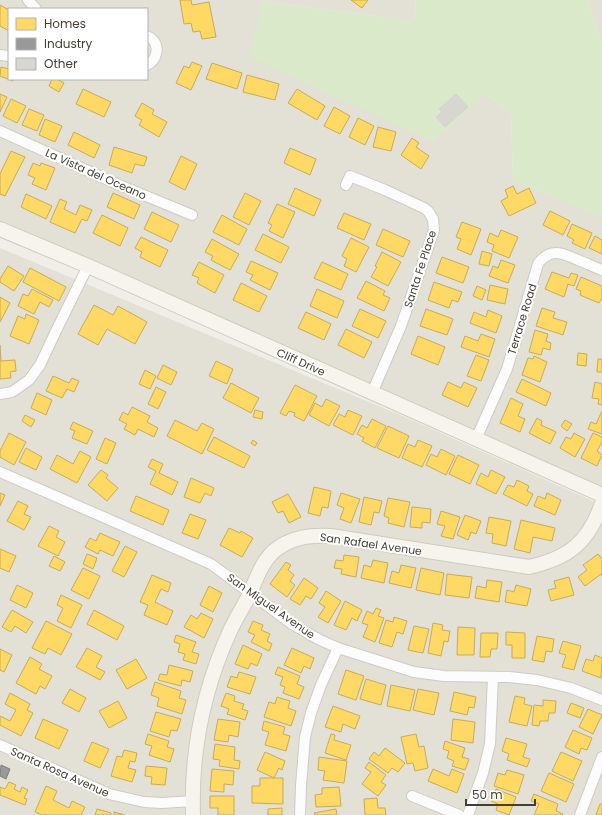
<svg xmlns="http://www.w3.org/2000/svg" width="602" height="815" viewBox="0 0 602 815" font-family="Poppins,sans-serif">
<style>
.residential{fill:#e3e0d5;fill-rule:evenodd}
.green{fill:#dae9c9}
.homes{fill:#ffd966;stroke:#c7ab57}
.industry{fill:#999;stroke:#807e7b}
.building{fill:#d8d6d1;stroke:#d7d4ce}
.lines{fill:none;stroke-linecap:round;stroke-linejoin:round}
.street-casing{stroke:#cdcbc6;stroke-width:12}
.secondary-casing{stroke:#cecbbf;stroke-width:16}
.street{stroke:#fdfcfc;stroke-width:10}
.secondary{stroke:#f6f4ed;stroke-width:14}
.labels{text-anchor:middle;stroke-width:4;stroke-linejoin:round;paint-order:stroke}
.street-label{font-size:11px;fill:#443f35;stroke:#fff}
</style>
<rect width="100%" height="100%" fill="#efeee8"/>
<!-- residential -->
<path class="residential" d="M0 0H416L414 21 262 1 485 94 511 114 513 180 602 216V487L0 223ZM9 9H147V79H9Z
M588 0H602V45Z
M0 248 405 417 602 505V815H0Z"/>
<!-- green -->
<path class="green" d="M416 0H588L602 45V216L513 180 511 114 485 94 433 142 250 57 261 1 414 21Z"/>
<!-- homes -->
<path class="homes" d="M180 0H191L192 5 209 2 216 37 202 39 200 31 193 32 191 23 184 24Z
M351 0H368L362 8Z
M0 5 9 10V31L0 26Z
M192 62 202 66 191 90 176 83 184 66 189 68Z
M212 63 242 73 237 89 206 79Z
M1 67 9 69V79H13V81L0 76Z
M247 75 279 84 275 100 243 92Z
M52 79H57L64 83 59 92 49 86Z
M83 89 111 102 104 117 76 104Z
M297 89 325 106 317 120 288 103Z
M0 94 7 97 0 112Z
M11 99 26 106 17 123 3 116Z
M142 103 154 110 152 114 167 122 159 137 139 125 142 120 135 116Z
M334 107 350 116 340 134 324 126Z
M29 109 44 115 37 131 22 125Z
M358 118 374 126 365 145 349 137Z
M45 119 62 126 55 142 39 135Z
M378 127 396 132 391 151 373 147Z
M74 132 100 145 94 158 68 145Z
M412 138 419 143 416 147 429 156 421 169 401 155Z
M114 147 147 157 144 166 135 164 132 173 109 165Z
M290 148 316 159 310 175 284 163Z
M11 151 25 157 5 196 0 194V174Z
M181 156 197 164 185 190 169 182Z
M33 163 40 166 41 163 55 168 46 190 32 184 35 178 28 175Z
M513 186 517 194 529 188 536 203 509 216 501 201 508 197 505 190Z
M295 188 321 200 314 216 288 204Z
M113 193 140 205 134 219 107 207Z
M245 193 261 201 249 225 233 217Z
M26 194 52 206 46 219 21 207Z
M60 199 67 202 64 209 76 215 80 205 92 210 87 221 82 219 75 233 50 222Z
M277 204 295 212 283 238 269 231 272 225 268 223Z
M550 211 570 221 563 235 543 225Z
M152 212 179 225 171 242 144 229Z
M344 213 371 224 364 240 337 228Z
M102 215 128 228 120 246 93 233Z
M222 215 247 229 239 245 213 232Z
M462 222 481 229 471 255 457 249 461 239 456 237Z
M572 224 592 233 585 249 572 243 574 240 567 236Z
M383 229 410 241 403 257 376 245Z
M501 230 518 237 509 258 492 251 494 245 487 242 490 233 498 237Z
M263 234 289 247 281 263 255 250Z
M595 236 602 240V254L589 248Z
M141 237 168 250 160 267 140 257 142 252 135 248Z
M351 238 369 247 356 272 344 266 347 259 342 256Z
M212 239 239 254 230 270 211 260 213 256 205 252Z
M482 251 492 254 489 266 479 264Z
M382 252 401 262 388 286 371 277 377 267 375 266Z
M442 257 469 267 463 283 436 273Z
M501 260 515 265 508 283 489 276 493 266 498 268Z
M251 261 278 273 270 290 250 280 253 275 246 272Z
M199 262 224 275 215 293 197 283 199 278 192 275Z
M322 262 348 274 341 290 314 278Z
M8 266 24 276 14 291 0 282V279Z
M30 268 66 287 59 301 23 282Z
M552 272 569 278 571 273 578 275 574 286 568 284 564 297 545 289Z
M581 277 602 286V298L599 303 580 295 581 291 576 289Z
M366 281 385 291 383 295 390 298 384 311 357 298Z
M434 282 462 292 458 302 452 300 449 308 428 300Z
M241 283 267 296 259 312 233 300Z
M490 285 508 289 505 304 487 300Z
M477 286 486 290 482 300 473 296Z
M32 289 53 300 49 307 40 302 34 314 18 306 23 294 28 296Z
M317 289 344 301 337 318 310 306Z
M0 297 10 303 0 322Z
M94 305 113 315 118 306 147 322 135 344 107 329 98 345 78 334Z
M542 308 555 312 553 318 567 322 563 335 536 326Z
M360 309 386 321 378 338 352 326Z
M426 309 453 319 447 335 420 326Z
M488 310 502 316 496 333 470 323 474 312 486 317Z
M306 312 331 324 324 340 298 328Z
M26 314 39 320 29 344 10 336 18 316 25 319Z
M346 329 372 342 364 358 338 345Z
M535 330 548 334 546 341 551 343 550 350 543 348 541 355 529 352Z
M481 334 495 339 489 357 461 347 465 336 478 341Z
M418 336 445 347 438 365 411 354Z
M0 345 1 361 15 360 16 371 10 372 11 378 0 379Z
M578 353 587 354 586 366 577 365Z
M476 355 489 360 481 381 467 376Z
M534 356 547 362 540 382 522 375 528 358 533 359Z
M598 359H602V372H597Z
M216 361 233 369 227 384 209 376Z
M163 365 177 372 171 385 157 378Z
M145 370 156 376 150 389 139 384Z
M53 376 69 383 72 378 79 381 74 392 67 389 62 398 46 391Z
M522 379 551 393 546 406 516 392Z
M448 382 461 388 464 382 477 388 468 407 442 395Z
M595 382 602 384V405L598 404 599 399 592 398Z
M231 383 259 398 251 413 223 398Z
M295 385 317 396 304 421 294 416 295 413 289 411 286 416 280 413Z
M156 387 166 392 158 409 148 404Z
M37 393 52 400 46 415 31 408Z
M511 398 523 404 518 416 525 419 520 432 500 423Z
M326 399 340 406 329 426 309 415 315 403 322 407Z
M132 407 150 416 147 422 158 428 154 437 138 429 135 435 124 429 127 424 119 420 123 412 128 415Z
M255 410 263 412 262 419 253 417Z
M348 410 362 416 353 435 333 425 339 414 345 417Z
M602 411V434L588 429 591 422 596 424Z
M25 415 35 420 31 427 22 421Z
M537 418 542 421 541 425 556 432 550 444 529 433Z
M372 419 386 426 375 448 362 441 364 438 357 434 362 425 367 428Z
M175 420 197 431 202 423 214 429 202 454 167 436Z
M565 420 572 424 567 431 561 426Z
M73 422 93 431 87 444 72 438 75 431 70 429Z
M388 426 409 436 399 458 377 448Z
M9 433 26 442 14 465 0 457V451Z
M574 433 585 439 575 457 560 448 566 437 571 439Z
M593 433 602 437V442L597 451 602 455 597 466 581 458Z
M214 437 250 456 244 468 207 450Z
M105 438 116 443 107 464 96 459Z
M253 440 257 443 255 446 251 443Z
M418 440 432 446 422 467 402 458 408 444 415 447Z
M26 448 42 457 36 470 19 462Z
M441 449 455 456 446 475 426 465 431 454 437 457Z
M80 451 91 457 77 483 50 469 57 455 73 464Z
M458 455 479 465 470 484 449 474Z
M152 459 163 464 159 473 178 482 172 495 150 484 156 471 148 467Z
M101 470 108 475 106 478 118 488 107 501 88 485Z
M491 470 505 477 496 494 476 484 481 473 488 477Z
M191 478 214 488 211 496 205 493 200 503 184 497Z
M517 480 529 486 527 491 533 494 527 506 503 494 508 485 514 487Z
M314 487 331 491 328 508 322 507 320 516 308 513Z
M0 493 5 495 0 506Z
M341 493 360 499 351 523 340 519 344 508 337 505Z
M547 493 561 500 555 515 534 506 538 496 545 499Z
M288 494 301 517 289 523 283 511 278 513 272 502Z
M136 496 169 510 163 525 130 511Z
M364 497 382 501 379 513 374 512 371 525 359 522Z
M388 498 410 502 404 527 388 523 389 518 384 516Z
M18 501 28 506 24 514 31 517 24 530 7 521Z
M412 507 431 509 430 523 422 522V528L410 527Z
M441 511 460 517 453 539 441 536 445 526 437 524Z
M190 514 206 520 198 539 182 533Z
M465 515 481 521 476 534 471 532 468 540 457 535Z
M489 517 511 521 506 546 492 543 493 534 486 533Z
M521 520 555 528 552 541 533 537 530 553 514 549Z
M49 526 59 531 56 537 65 542 58 556 38 546Z
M229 528 240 533 241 531 253 538 242 557 220 545Z
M100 533 120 542 113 556 100 550 98 554 85 547 90 538 96 541Z
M125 546 137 552 124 577 112 571Z
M0 549 16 556 9 572 0 568Z
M87 554 97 558 93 569 83 564Z
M598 554 602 559V576L601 574 585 586 578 577 587 570 583 565Z
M344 555 359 557 356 577 341 574 342 569 334 568 336 560 343 561Z
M54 556 65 562 60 571 49 566Z
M373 560 388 563 384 583 361 578 364 565 371 567Z
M286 562 291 565 288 570 294 575 290 581 295 585 287 597 270 584Z
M401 565 416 568 411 588 389 583 392 571 399 573Z
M83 568 100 576 89 599 71 590Z
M421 568 444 573 440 595 416 590Z
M447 574 472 577 469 598 445 595Z
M152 575 171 583 168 592 161 589 155 602 173 611 167 625 144 615 148 605 140 602Z
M569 577 574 595 551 601 548 590 556 588 554 581Z
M304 578 318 588 311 599 306 596 300 605 290 599Z
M487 580 502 582 499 602 475 598 477 586 486 588Z
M17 585 33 593 26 608 10 600Z
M516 585 531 589 527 606 505 602 507 590 514 592Z
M209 586 222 593 213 612 200 605Z
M326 591 341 601 328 623 318 617 325 607 319 603Z
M61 595 82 605 71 628 57 621 63 608 57 605Z
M345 601 362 610 357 621 352 618 346 630 334 625Z
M376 608 381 610 378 616 384 618 375 642 363 637 368 625 362 623 367 611 373 614Z
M12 610 33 622 26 633 15 626 11 632 2 627Z
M94 610 124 626 117 640 87 624Z
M201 613 213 619 204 638 184 627 191 615 197 619Z
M394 617 407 621 403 634 397 632 392 647 379 643 386 620 393 622Z
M46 621 72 634 61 655 48 648 45 654 32 648Z
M253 621 263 625 261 630 270 634 267 641 272 644 269 651 251 642 255 635 248 632Z
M433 623 443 625 442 630 450 631 448 642 444 641 441 656 428 653Z
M414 626 429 629 423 653 408 650Z
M458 627 475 628 474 655H457Z
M506 632 525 633V658H512V645H506Z
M481 633H498L497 649H491L490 657H480Z
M176 635 196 642 192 652 199 654 196 664 183 660 185 654 178 652 180 644 174 642Z
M537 636 554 639 552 652 546 651 544 662 532 660Z
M563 641 581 646 574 670 562 667 566 655 559 653Z
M243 645 262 654 257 666 251 663 248 669 235 664Z
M87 648 102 656 96 667 105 672 100 680 76 667Z
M292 648 314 658 310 669 304 666 301 673 284 665Z
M0 649 12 655 4 672 0 670Z
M595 655 602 658 601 678 582 671 586 659 593 661Z
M30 657 42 664 39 669 52 676 45 689 40 686 36 694 16 683Z
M136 659 147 678 127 689 116 670Z
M169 665 193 671 190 682 182 680 181 686 158 680 160 674 167 675Z
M278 667 300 676 297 684 304 687 299 699 283 693 285 687 280 685 283 677 275 674Z
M346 670 364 676 356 700 338 694Z
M239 672 256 677 250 694 227 687 231 676 237 678Z
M366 679 386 685 381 705 360 699Z
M155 682 181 691 179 698 186 700 182 714 157 706 159 698 151 695Z
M391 685 415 690 410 711 387 706Z
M70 689 86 698 79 712 62 703Z
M418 689 439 693 434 715 413 710Z
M454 692 476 697 474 708 469 707 467 715 450 711Z
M10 693 30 704 27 710 33 713 21 736 0 725V716L10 721 16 710 5 704Z
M226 693 235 696 234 701 244 704 242 709 248 711 245 720 227 714 229 709 221 706Z
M515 696 525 698 524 704 532 706 527 726 509 722Z
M277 697 290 701 288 708 296 711 291 726 264 717 269 702 275 704Z
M543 700 556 701 555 713H549L548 721H540L539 726 532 725 534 705 543 706Z
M118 701 127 718 109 728 99 711Z
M571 703 584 708 580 718 567 713Z
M333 706 360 716 355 729 343 724 341 732 325 727Z
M588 709 602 715 593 734 579 727Z
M156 712 181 719 177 731 171 730 169 737 150 731Z
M43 719 68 730 59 749 35 738Z
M218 719 240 722 238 737 229 735 228 742 214 740Z
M453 719 475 722 473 743 451 740Z
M264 721 285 727 283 734 290 736 286 751 265 745 269 732 262 730Z
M573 730 592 738 587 750 581 748 579 754 565 747Z
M148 734 169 741 167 747 174 749 170 762 149 755 152 746 145 744Z
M331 734 335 735 334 740 351 745 346 760 325 753Z
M416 734 419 747 424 746 428 768 415 771 413 763 407 764 401 737Z
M506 738 527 744 523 757 530 759 527 767 507 760 509 754 502 751Z
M445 741 465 748 462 757 469 759 465 770 452 766 454 761 447 758 449 751 443 749Z
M92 742 109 749 100 768 84 761Z
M215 744 235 747 234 760 240 761 239 769 219 766 220 760 213 759Z
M385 748 405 763 398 772 392 768 388 773 369 759 374 752 379 756Z
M124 750 137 753 135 762 130 761 128 768 136 770 132 782 111 776 117 756 122 757Z
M265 752 285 761 282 770 279 768 274 778 257 770Z
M561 752 582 761 573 781 552 771Z
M319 757 347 761 344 783 323 780 325 771 318 770Z
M369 762 386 775 381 782 386 785 378 796 362 784 371 772 365 768Z
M146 766 167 768 165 785 151 784 152 777 145 776Z
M212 769 234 771 233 785 224 784V792L210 791Z
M433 769 449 776 452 769 464 774 457 793 428 781Z
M507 770 524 775 518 794 494 786 498 773 505 775Z
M549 773 574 784 566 802 541 791Z
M260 778H283V804L252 803V786H260Z
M9 782 16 785 14 789 20 792 22 787 28 790 24 798 27 799 25 805 0 795V787L5 789Z
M46 786 57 791 53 800 69 808 72 801 85 807 81 815H42L35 812Z
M339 787 341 806 316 807 315 795 322 794V788Z
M496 789 516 797 509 815 496 810 498 804 491 801Z
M534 794 558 804 556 811 563 814 562 815H534L539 804 531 801Z
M210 796H234V815H218V808H210Z
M377 798 378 808H385L386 815H365L364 799Z
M600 804H602V815H596Z
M282 808V815H268V809Z
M97 809 111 813V815H95Z
M336 809 337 815H315L314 813Z
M114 812 125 815H114Z"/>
<!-- industry -->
<path class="industry" d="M1 765 10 769 6 779 0 776Z"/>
<!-- building -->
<path class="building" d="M456 94 468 107 445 127 436 117 442 112 439 109Z"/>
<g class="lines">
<!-- street casing -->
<g class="street-casing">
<path id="street" d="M28 0 36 9
M147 36C149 37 151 38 153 40 160 48 156 61 147 65
M0 55 9 56
M0 131 117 184 192 215
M346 185 350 176 385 190 424 208 428 211 433 219 434 230 401 326 372 393
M0 394 12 392 29 380 40 365 55 333 88 266
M476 439 507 369 538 264C550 247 563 253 578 260 586 263 594 267 602 270
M0 472 211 564 292 624 318 639 338 648 414 672 444 676 509 677 537 680 571 688 602 700
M0 745 109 794 144 802 162 803 193 801
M412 796 459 815
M300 815 301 786 305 737 311 713 321 685 338 648
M468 815 483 773 490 744 493 677
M580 815 602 757"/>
</g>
<!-- secondary casing -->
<g class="secondary-casing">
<path id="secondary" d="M0 229 88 266 602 495
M193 815C191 752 204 688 230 631 236 618 244 606 250 593 257 578 261 563 274 551 291 537 310 535 331 536L529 567C569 558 589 542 602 503"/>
</g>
<!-- street -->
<use href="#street" class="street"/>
<!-- secondary -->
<use href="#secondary" class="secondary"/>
</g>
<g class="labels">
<!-- street labels -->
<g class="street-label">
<text transform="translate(96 174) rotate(24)" y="4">La Vista del Oceano</text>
<text transform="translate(420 269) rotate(-72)" y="4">Santa Fe Place</text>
<text transform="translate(522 319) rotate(-73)" y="4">Terrace Road</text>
<text transform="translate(301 362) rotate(24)" y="4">Cliff Drive</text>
<text transform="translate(371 544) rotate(8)" y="4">San Rafael Avenue</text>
<text transform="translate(271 606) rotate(35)" y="4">San Miguel Avenue</text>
<text transform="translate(60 772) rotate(24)" y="4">Santa Rosa Avenue</text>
</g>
</g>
<!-- legend -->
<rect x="8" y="8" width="140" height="72" fill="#ffffff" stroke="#b4b2ae"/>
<rect x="16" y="18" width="20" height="12" fill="#ffd966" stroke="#b4b2ae"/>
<text x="44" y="28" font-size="12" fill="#443f35">Homes</text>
<rect x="16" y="38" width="20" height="12" fill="#999999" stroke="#b4b2ae"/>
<text x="44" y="48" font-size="12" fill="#443f35">Industry</text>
<rect x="16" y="58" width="20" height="12" fill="#d8d6d1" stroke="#b4b2ae"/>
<text x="44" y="68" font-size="12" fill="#443f35">Other</text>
<!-- scale -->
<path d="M466 799v6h69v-6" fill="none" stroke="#443f35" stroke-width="2"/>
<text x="472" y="799" font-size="12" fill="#443f35" stroke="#ffffff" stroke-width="3" paint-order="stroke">50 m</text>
</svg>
